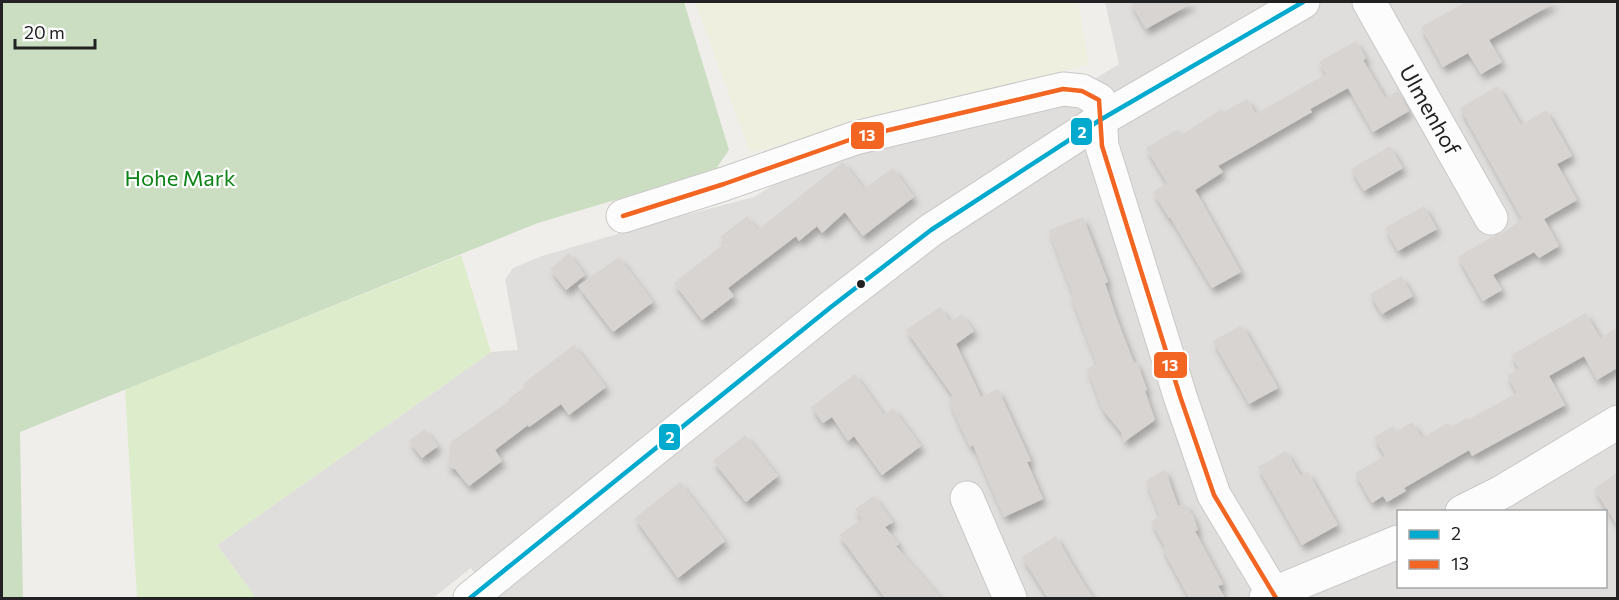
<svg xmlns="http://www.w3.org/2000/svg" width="1619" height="600" viewBox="0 0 1619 600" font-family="Commissioner,sans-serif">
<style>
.residential{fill:#dfdedc;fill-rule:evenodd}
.farmland{fill:#efefdf}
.grass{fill:#ddeccb}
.forest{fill:#cbdec1}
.building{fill:#d7d4d2;filter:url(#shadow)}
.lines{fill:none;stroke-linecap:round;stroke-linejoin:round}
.minor-casing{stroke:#c9c8c7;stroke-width:35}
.minor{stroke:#fdfcfc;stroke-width:33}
.bus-1-casing{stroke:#fff;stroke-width:9}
.bus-2-casing{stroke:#fff;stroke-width:9}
.bus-1{stroke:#00a9ce;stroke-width:4.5}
.bus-2{stroke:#f26522;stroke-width:4.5}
.bus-dot{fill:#222;stroke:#fff;stroke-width:2}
.labels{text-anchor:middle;stroke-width:4.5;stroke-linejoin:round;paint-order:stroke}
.street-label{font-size:22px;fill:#222;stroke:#fff}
.park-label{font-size:22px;fill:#0c8416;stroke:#fff}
.line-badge{stroke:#fff;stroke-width:2}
.badge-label{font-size:16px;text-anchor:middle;font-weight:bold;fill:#fff}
</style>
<defs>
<filter id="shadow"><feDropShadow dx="3.5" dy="6" stdDeviation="3" flood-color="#0004"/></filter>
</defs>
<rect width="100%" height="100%" fill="#f0eeeb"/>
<!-- residential -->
<path class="residential" d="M1105 2H1617V598H492L471 568 433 598H256L217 545 491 352 518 350 505 279 513 268 542 256 662 221 754 197 809 163 1057 102 1119 64ZM1398 512H1606V586H1398Z"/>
<!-- farmland -->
<path class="farmland" d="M695 2H1078L1089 64 750 153Z"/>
<!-- grass -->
<path class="grass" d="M461 255 491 352 217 545 256 598H137L125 389Z"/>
<!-- forest -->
<path class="forest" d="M2 2H684L729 150 715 170 538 223 20 432 23 598H2Z"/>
<!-- building -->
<path class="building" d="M1130 2H1194L1146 29Z
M1466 2H1556L1489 40 1502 62 1481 74 1468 53 1443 67 1421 27Z
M1356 41 1366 58 1363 60 1385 98 1398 91 1409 111 1373 132 1348 88 1310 109 1312 112 1218 166 1223 172 1195 190 1241 272 1212 288 1170 217 1169 218 1153 192 1167 183 1146 148 1178 129 1181 135 1222 109 1224 112 1247 99 1256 114 1326 74 1319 62Z
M1498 86 1521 125 1546 110 1572 156 1557 164 1577 200 1544 219 1559 246 1539 258 1534 252 1493 275 1502 290 1483 301 1458 257 1492 237 1501 234 1522 219 1460 108Z
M1390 146 1403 168 1364 191 1351 169Z
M843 162 864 189 893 168 914 197 863 236 845 212 822 233 817 226 799 241 796 236 728 288 734 296 702 320 674 283 725 243 720 237 747 216 758 230Z
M1424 206 1437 229 1398 251 1385 228Z
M1083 217 1108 282 1105 283 1117 319 1134 363 1137 362 1147 390 1145 391 1155 420 1124 442 1121 432 1103 410 1087 368 1097 364 1071 296 1073 295 1049 230Z
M569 253 585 275 566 290 550 269Z
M619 257 653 302 613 332 578 286Z
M1401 276 1413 296 1382 314 1370 294Z
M940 307 950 322 962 314 974 331 956 344 981 397 998 389 1031 461 1027 462 1043 499 1004 517 973 445 970 447 953 410 949 398 953 396 906 330Z
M1586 313 1600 338 1617 328V368L1597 380 1584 356 1549 376 1565 405 1472 456 1469 450 1404 488 1406 491 1387 502 1383 496 1372 503 1355 473 1385 456 1374 437 1393 426 1396 432 1412 422 1422 438 1448 423 1451 427 1467 418 1468 420 1517 393 1507 375 1519 369 1511 355Z
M1242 325 1278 388 1249 404 1213 341Z
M574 345 606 387 569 415 561 404 529 427 528 425 495 450 502 461 469 486 455 469 448 467 451 442 509 401 508 399 525 387 523 384Z
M855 374 884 415 893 408 921 446 882 475 854 436 848 441 832 417 823 423 811 407Z
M425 429 438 446 422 458 409 441Z
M745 435 778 476 746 502 713 461Z
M1286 451 1301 476 1308 472 1338 525 1302 545 1258 467Z
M1165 469 1178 506 1184 503 1193 516 1198 530 1195 531 1223 584 1218 586 1225 598H1189L1163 549 1165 547 1151 521 1160 516 1146 481Z
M1617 473V525L1594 489Z
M680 482 725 541 678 578 635 518Z
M874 496 893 522 885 527 899 544 896 546 941 598H885L839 535 862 519 855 509Z
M1056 536 1076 571 1093 598H1048L1022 557Z"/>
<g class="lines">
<!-- minor casing -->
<g class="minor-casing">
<g id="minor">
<path id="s1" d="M1369 2 1491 218"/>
<path d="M623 216 724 184 855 138 1063 89 1082 91 1099 100 1102 146 1180 396 1214 495 1276 598"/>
<path d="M967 498 1010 598"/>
<path d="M1462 512 1502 492 1618 422"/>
<path d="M470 598 831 307 931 230 1100 120 1303 2"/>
<path d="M1266 598 1272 594 1398 542"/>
</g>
</g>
<!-- minor -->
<use href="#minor" class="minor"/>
<!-- bus-1 casing -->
<g class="bus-1-casing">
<path id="bus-1" d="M470 598 831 307 931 230 1100 120 1303 2"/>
</g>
<!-- bus-2 casing -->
<g class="bus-2-casing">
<path id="bus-2" d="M623 216 724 184 855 138 1063 89 1082 91 1099 100 1102 146 1180 396 1214 495 1276 598"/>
</g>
<!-- bus-1 -->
<use href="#bus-1" class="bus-1"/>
<!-- bus-2 -->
<use href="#bus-2" class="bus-2"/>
</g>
<!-- markers -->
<circle class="bus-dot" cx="861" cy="284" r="5"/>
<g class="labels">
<!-- street labels -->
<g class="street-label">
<text dy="8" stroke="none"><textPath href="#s1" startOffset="124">Ulmenhof</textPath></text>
</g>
<!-- park labels -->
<g class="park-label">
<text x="180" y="186">Hohe Mark</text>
</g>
</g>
<g class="line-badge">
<rect x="1070" y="117" width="23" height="29" rx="6" fill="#00a9ce"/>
<rect x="850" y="121" width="35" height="29" rx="6" fill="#f26522"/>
<rect x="1153" y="351" width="35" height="28" rx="6" fill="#f26522"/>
<rect x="658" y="423" width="23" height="28" rx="6" fill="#00a9ce"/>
</g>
<g class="badge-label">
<text x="1082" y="138">2</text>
<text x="867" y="141">13</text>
<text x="1170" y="371">13</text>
<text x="670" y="443">2</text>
</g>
<!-- border -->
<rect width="1619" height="600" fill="none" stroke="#222222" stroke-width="6"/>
<!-- legend -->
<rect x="1397" y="510" width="210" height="78" fill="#ffffff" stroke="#a7a7a7" stroke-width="1.5"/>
<rect x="1409" y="530" width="30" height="9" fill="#00a9ce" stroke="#a7a7a7" stroke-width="1.5"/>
<text x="1451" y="540" font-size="18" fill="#222222">2</text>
<rect x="1409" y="560" width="30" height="9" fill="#f26522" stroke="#a7a7a7" stroke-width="1.5"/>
<text x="1451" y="570" font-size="18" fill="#222222">13</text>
<!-- scale -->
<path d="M15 39v9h80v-9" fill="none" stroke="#222222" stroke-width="3"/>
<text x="24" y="39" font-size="18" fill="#222222" stroke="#ffffff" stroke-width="4.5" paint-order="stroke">20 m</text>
</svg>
